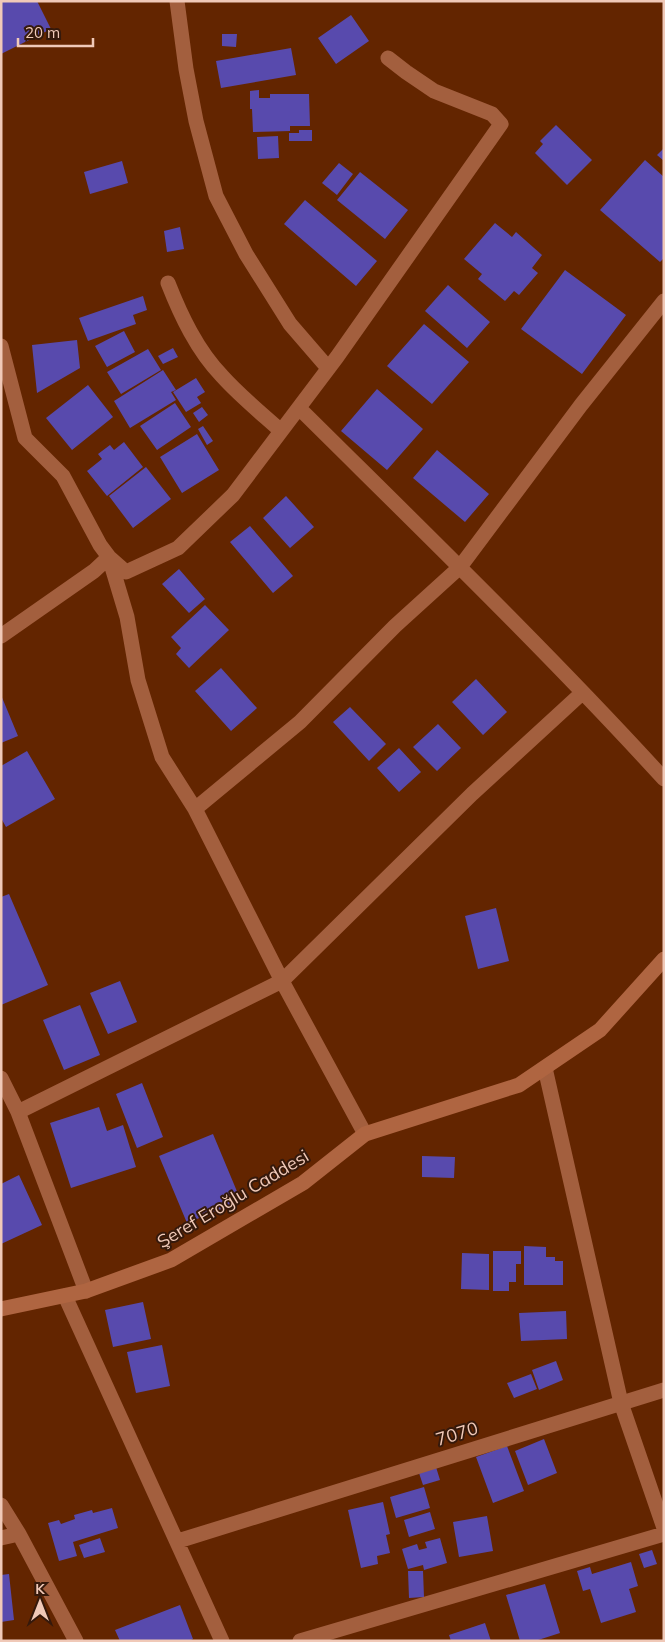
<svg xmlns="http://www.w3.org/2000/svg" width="665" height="1642" viewBox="0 0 665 1642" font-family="Mulish,sans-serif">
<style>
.building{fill:#584aad}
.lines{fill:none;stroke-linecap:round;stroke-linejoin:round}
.street{stroke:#a35f3e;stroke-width:15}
.secondary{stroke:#af6541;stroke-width:15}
.labels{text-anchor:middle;stroke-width:4;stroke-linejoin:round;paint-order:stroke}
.street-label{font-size:18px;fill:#f0c9b8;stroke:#35190b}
</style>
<rect width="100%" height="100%" fill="#632500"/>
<!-- building -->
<path class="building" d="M1 1H37L51 29 1 54Z
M351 15 369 41 336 64 318 38Z
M222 34H237L236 47 222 46Z
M291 48 296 75 221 88 216 61Z
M259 90V98H270V94H309L310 126H290V131L253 132 252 109H250V91Z
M556 125 592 160 567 185 535 153 543 144 540 141Z
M299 130H312V141H289V133H299Z
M278 136 279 158 258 159 257 137Z
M664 148V161L657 155Z
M645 160 664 177V258L660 262 600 210Z
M122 161 128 183 90 194 84 172Z
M339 163 353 174 337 195 322 183Z
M360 172 408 210 385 239 337 200Z
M305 200 377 261 356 286 284 224Z
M495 223 512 237 516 232 542 255 532 268 538 273 519 295 514 291 505 301 478 279 482 274 464 259Z
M180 227 184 249 167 252 164 231Z
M565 270 626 315 582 374 521 329Z
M448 285 490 322 467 348 425 311Z
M143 296 147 310 133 315 136 324 88 341 79 318Z
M424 324 469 362 432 404 387 366Z
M124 331 135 352 107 367 95 346Z
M77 340 80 368 37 393 32 345Z
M173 348 178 357 163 364 158 356Z
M148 349 161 370 121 394 107 372Z
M163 370 176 390 171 392 176 400 130 428 114 401Z
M196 378 205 392 197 397 201 403 186 412 173 392Z
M88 385 113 417 72 450 46 418Z
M377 389 423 429 387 470 341 431Z
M175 403 191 427 157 450 140 426Z
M202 407 208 415 199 422 193 413Z
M203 426 213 441 207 445 198 429Z
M197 434 219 470 182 493 160 457Z
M124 442 143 467 107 496 87 471 102 459 98 454 110 445 114 450Z
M437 450 489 494 465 522 413 478Z
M146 467 171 499 133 528 109 496Z
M286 496 314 527 290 548 263 518Z
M250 526 293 576 273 593 230 542Z
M179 569 205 599 189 613 162 584Z
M205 605 229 630 189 668 176 654 181 648 171 637Z
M221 668 257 708 231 731 195 691Z
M476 679 507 712 483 735 452 702Z
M1 695 18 736 1 743Z
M350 707 386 744 369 761 333 722Z
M438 724 461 748 437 771 413 747Z
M399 748 421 772 399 792 377 768Z
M27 751 55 799 6 827 1 818V766Z
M9 894 48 985 1 1005V897Z
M496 908 509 961 478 969 465 916Z
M120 981 137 1022 108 1034 90 993Z
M80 1005 100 1055 64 1070 43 1020Z
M142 1083 163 1137 137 1148 116 1094Z
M99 1107 107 1131 123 1125 136 1167 71 1188 50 1123Z
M213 1134 241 1201 187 1223 159 1156Z
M422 1156 455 1157 454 1178 422 1177Z
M19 1175 42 1225 1 1244V1184Z
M524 1246 546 1247V1257H555V1261H563V1285H524Z
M493 1251H521V1264H516V1282H509V1291H493Z
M462 1253 489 1254V1290L461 1289Z
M143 1302 151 1339 113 1347 105 1310Z
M566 1311 567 1339 521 1341 519 1313Z
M162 1345 170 1386 136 1393 127 1352Z
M556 1361 563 1380 539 1390 532 1370Z
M531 1374 537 1389 514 1398 507 1383Z
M544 1439 557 1473 528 1485 515 1451Z
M507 1446 524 1491 493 1503 476 1457Z
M436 1467 440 1480 423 1485 419 1473Z
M424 1487 430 1508 396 1518 390 1497Z
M383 1502 390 1534 386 1535 390 1553 377 1556 378 1564 361 1568 348 1510Z
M112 1508 118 1528 73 1542 77 1556 59 1561 48 1523 59 1520 61 1524 75 1519 74 1515 92 1510 93 1513Z
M430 1512 435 1529 409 1537 404 1520Z
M487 1516 493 1551 459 1557 453 1522Z
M100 1538 105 1552 84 1558 79 1545Z
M440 1538 447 1563 424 1570 423 1565 408 1569 402 1549 417 1544 419 1550 427 1548 425 1542Z
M652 1550 657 1564 644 1568 639 1554Z
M631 1562 638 1586 629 1589 636 1612 601 1623 590 1589 583 1591 577 1571 590 1567 592 1574Z
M408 1571H423L424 1597 409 1598Z
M9 1574 14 1620 1 1622V1575Z
M545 1584 560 1633 535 1641H520L506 1595Z
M180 1605 193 1639 189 1641H120L115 1630Z
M485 1623 491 1641H451L449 1635Z"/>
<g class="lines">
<!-- street -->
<path class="street" d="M177 1 186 69 196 121 216 196 246 254 290 324 328 368
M168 283C181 316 197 350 222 376 240 396 261 413 281 431
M1 346 25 438 63 476 100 545 109 557 127 617 138 680 162 757 195 809
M299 408C422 530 547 651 664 779
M1 636 94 571 109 557 126 572 178 548 233 495 337 357 501 124 492 114 434 91 406 72 388 58
M545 1068 621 1403 664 1528
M1 1078 18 1112 86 1291
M18 1112 282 981 472 794 582 693
M365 1134 282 981 195 809 300 722 395 626 460 567 581 405 664 301
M65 1296 222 1641
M1 1505 19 1534 1 1538
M19 1534 76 1641
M178 1541 664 1390
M300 1641 664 1534"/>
<!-- secondary -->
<path class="secondary" d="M1 1309 86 1291 171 1260 303 1183 365 1134 519 1085 600 1030 664 959"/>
</g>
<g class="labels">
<!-- street labels -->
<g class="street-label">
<text transform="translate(233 1199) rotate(-31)" y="6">Şeref Eroğlu Caddesi</text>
<text transform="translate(457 1434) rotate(-17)" y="6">7070</text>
</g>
</g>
<!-- border -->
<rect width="665" height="1642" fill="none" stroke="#f0c9b8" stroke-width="5"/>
<!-- north arrow -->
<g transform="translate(40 1602)" stroke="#35190b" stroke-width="4" paint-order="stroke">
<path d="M0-4L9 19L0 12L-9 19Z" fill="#f0c9b8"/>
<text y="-8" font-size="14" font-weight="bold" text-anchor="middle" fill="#f0c9b8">K</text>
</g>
<!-- scale -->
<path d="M18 38v8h75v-8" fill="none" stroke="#f0c9b8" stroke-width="2.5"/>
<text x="25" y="38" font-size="15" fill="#f0c9b8" stroke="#35190b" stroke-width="4" paint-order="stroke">20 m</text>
</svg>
